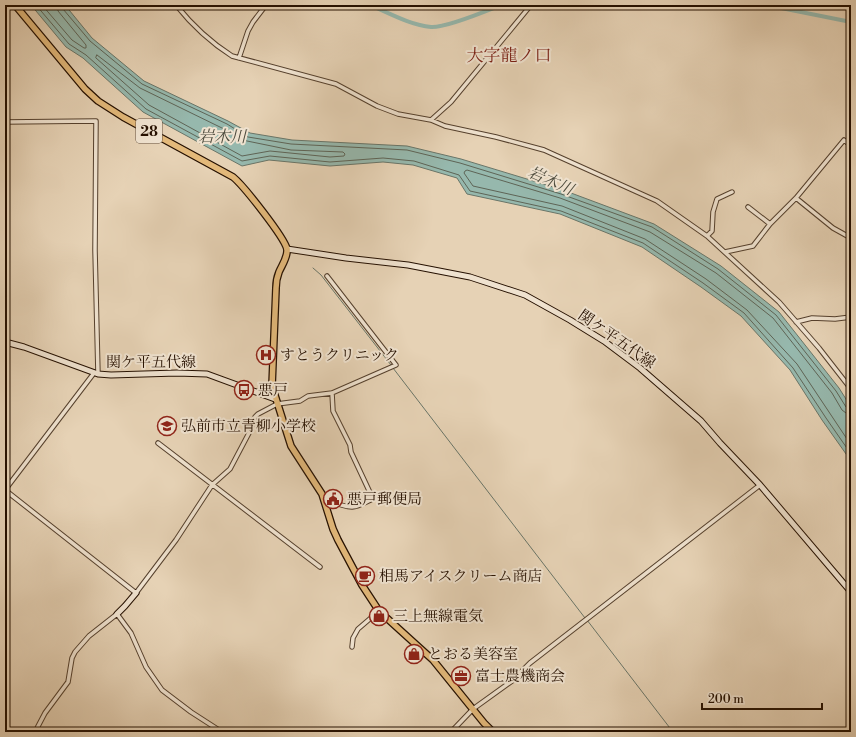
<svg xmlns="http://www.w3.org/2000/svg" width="856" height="737" viewBox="0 0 856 737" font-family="'Libre Bodoni','Noto Serif JP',serif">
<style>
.water{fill:#96b8ad;stroke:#697568}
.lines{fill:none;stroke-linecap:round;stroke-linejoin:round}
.shore{stroke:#5e6456;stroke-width:1}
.stream{stroke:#697568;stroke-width:1}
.canal{stroke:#96b8ad;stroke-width:4}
.street-casing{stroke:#55402d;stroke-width:5.5}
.secondary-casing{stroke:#251000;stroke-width:7}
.primary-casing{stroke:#251000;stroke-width:8}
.street{stroke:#efe2cf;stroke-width:3.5}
.secondary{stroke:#efe2cf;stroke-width:5}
.primary{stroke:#e3b97a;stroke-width:5.5}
.labels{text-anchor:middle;stroke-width:4;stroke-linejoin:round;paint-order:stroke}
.shield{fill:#efe2cf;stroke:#624f3e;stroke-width:1}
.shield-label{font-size:14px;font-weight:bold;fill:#251000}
.street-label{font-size:15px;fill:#251000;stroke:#efe2cf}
.poi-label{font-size:15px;fill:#251000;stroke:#efe2cf;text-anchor:start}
.water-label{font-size:16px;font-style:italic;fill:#4d4b3d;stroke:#efe2cf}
.quarter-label{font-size:17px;fill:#7a1f14;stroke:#efe2cf}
</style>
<rect width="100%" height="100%" fill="#e6d2b5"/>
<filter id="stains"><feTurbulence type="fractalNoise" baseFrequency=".005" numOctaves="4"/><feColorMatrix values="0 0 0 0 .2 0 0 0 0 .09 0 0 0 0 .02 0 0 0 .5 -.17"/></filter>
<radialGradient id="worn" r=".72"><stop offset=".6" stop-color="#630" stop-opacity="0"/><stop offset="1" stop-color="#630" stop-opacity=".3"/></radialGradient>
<!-- water -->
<path class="water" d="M31 5H65L92 38 144 81 228 121 250 133 292 140 407 146 461 159 563 190 654 224 721 266 779 312 839 388 851 407V461L822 420 790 370 741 316 701 287 642 247 560 214 467 194 457 178 413 165 383 162 330 166 269 160 242 166 143 112 83 58 66 47Z"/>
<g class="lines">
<!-- shore -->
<path class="shore" d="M36 5 69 44 86 55 146 109 242 161 270 156 330 162 383 158 414 161 459 175 470 191 561 211 643 243 703 283 744 313 793 368 826 418 851 454
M42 5 72 40 84 48H86V45L58 11 57 5
M62 5 63 9 90 41 142 84 227 124 248 137 291 144 407 150 460 163 561 194 652 227 718 269 776 315 836 391 846 407 851 408
M97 55 140 88 224 129 247 141 291 150 343 152 345 154 344 156 330 157 270 151 242 156 149 105 96 58Z
M851 413H846L842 410 832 393 773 318 716 273 650 232 560 198 467 170 465 171 464 173 473 186 562 206 645 239 706 279 747 310 797 364 851 445"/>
<!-- stream -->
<path class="stream" d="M313 268 321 275 391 365
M393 368 585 618
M587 620 673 732"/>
<!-- canal -->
<path class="canal" d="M370 5C389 13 410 25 431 27 446 28 486 11 501 5
M766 5 851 22"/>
<!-- street casing -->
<g class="street-casing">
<path id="street" d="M176 5C192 25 210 42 232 56L336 84 377 106 398 114 431 120 445 126 496 137 544 150 657 201 707 236 779 302 819 348 851 389
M239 58 248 31 253 22 266 5
M431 120 451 102 531 5
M5 122 96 121 95 250 98 374
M796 198 833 228 851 238
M748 207 770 224
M707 236 712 231 713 212 717 199 732 192
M725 252 753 246 770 224 796 198 844 140 851 146
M796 322 812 318 835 319 851 317
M158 443 320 567
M5 490 136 593 176 540 212 485 230 469 249 433 255 417 258 414 277 404 300 401 308 396 332 393 396 365 327 276
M5 490 94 373
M327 507 338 504C356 510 357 506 373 499L351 452 350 445 333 411 332 393
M352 647 353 638 358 629 379 611
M35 732 45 713 68 682 72 658 75 652 89 636 117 614 131 633 146 667 162 690 191 712 222 732
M445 732 452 731
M451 732 473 709 512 681 530 663 760 485"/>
</g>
<!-- secondary casing -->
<g class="secondary-casing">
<path id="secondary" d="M287 249 346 258 408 265 470 277 525 295 570 320 604 341 640 368 701 421 720 443 760 485 851 592
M5 342 24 347 98 374 111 375 177 373 207 374 275 399
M117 614 125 606 136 593"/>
</g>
<!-- primary casing -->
<g class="primary-casing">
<path id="primary" d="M15 5 85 89 98 101 123 117 233 177C244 186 284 237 287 249 288 257 282 265 279 272 277 277 276 282 276 288L272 386 291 446 322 494 333 529 338 540 362 585 379 611 433 660 484 723 493 732"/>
</g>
<!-- street -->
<use href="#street" class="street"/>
<!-- secondary -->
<use href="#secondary" class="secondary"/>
<!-- primary -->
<use href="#primary" class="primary"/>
</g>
<!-- icons -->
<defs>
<g id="hospital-ring" transform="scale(1)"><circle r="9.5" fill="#efe2cf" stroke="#8f2418" stroke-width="1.5"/><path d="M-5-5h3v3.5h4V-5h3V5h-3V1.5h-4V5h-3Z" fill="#8f2418"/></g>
<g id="bus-ring" transform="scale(1)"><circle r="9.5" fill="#efe2cf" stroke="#8f2418" stroke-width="1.5"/><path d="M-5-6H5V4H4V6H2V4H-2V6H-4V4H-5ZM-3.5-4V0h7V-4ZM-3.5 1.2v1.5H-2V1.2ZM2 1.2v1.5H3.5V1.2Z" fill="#8f2418"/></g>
<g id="school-ring" transform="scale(1)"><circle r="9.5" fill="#efe2cf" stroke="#8f2418" stroke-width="1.5"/><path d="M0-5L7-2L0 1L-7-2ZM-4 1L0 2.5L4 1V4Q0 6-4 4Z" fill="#8f2418"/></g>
<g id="civic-ring" transform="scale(1)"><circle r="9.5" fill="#efe2cf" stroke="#8f2418" stroke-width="1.5"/><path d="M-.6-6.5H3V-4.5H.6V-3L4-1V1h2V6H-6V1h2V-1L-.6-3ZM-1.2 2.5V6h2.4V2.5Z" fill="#8f2418"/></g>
<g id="cafe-ring" transform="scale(1)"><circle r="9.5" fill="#efe2cf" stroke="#8f2418" stroke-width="1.5"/><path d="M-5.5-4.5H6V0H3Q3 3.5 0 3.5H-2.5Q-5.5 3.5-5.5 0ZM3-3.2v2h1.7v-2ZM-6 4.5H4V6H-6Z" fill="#8f2418"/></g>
<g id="shop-ring" transform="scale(1)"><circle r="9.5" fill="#efe2cf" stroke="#8f2418" stroke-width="1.5"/><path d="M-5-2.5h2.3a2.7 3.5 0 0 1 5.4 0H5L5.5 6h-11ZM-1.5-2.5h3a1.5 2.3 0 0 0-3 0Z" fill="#8f2418"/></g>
<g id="office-ring" transform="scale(1)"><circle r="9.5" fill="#efe2cf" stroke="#8f2418" stroke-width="1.5"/><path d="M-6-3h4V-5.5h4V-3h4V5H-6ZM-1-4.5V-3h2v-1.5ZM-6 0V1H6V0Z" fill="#8f2418"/></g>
</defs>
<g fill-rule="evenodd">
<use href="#hospital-ring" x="266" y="355"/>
<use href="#bus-ring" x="244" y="390"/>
<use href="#school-ring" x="167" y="426"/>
<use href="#civic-ring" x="333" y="499"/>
<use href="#cafe-ring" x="365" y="576"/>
<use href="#shop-ring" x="379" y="616"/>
<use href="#shop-ring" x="414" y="654"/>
<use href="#office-ring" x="461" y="676"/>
</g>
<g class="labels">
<!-- shield labels -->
<rect class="shield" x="136" y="119" width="26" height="24" rx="3"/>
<g class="shield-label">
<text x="149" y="136">28</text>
</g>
<!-- street labels -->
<g class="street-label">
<text transform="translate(617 339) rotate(35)" y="5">関ケ平五代線</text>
<text x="151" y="367">関ケ平五代線</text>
</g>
<!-- poi labels -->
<g class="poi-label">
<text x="280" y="360">すとうクリニック</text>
<text x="258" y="395">悪戸</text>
<text x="181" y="431">弘前市立青柳小学校</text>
<text x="347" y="504">悪戸郵便局</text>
<text x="379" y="581">相馬アイスクリーム商店</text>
<text x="393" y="621">三上無線電気</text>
<text x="428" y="659">とおる美容室</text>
<text x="475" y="681">富士農機商会</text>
</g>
<!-- water labels -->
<g class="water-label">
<text x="222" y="142">岩木川</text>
<text transform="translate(551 180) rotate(24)" y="6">岩木川</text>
</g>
<!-- quarter labels -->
<g class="quarter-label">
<text x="509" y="61">大字龍ノ口</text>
</g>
</g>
<!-- margin -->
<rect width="856" height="737" fill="none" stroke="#e6d2b5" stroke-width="20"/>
<rect x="6" y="6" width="844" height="725" fill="none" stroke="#251000" stroke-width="2"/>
<rect x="10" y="10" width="836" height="717" fill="none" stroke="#251000"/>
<!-- scale -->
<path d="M702 703v6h120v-6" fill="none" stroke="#251000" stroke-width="2"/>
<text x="708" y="703" font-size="12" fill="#251000" stroke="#efe2cf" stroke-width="3" paint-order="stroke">200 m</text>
<rect width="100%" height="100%" filter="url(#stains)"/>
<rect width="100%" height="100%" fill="url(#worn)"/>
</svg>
